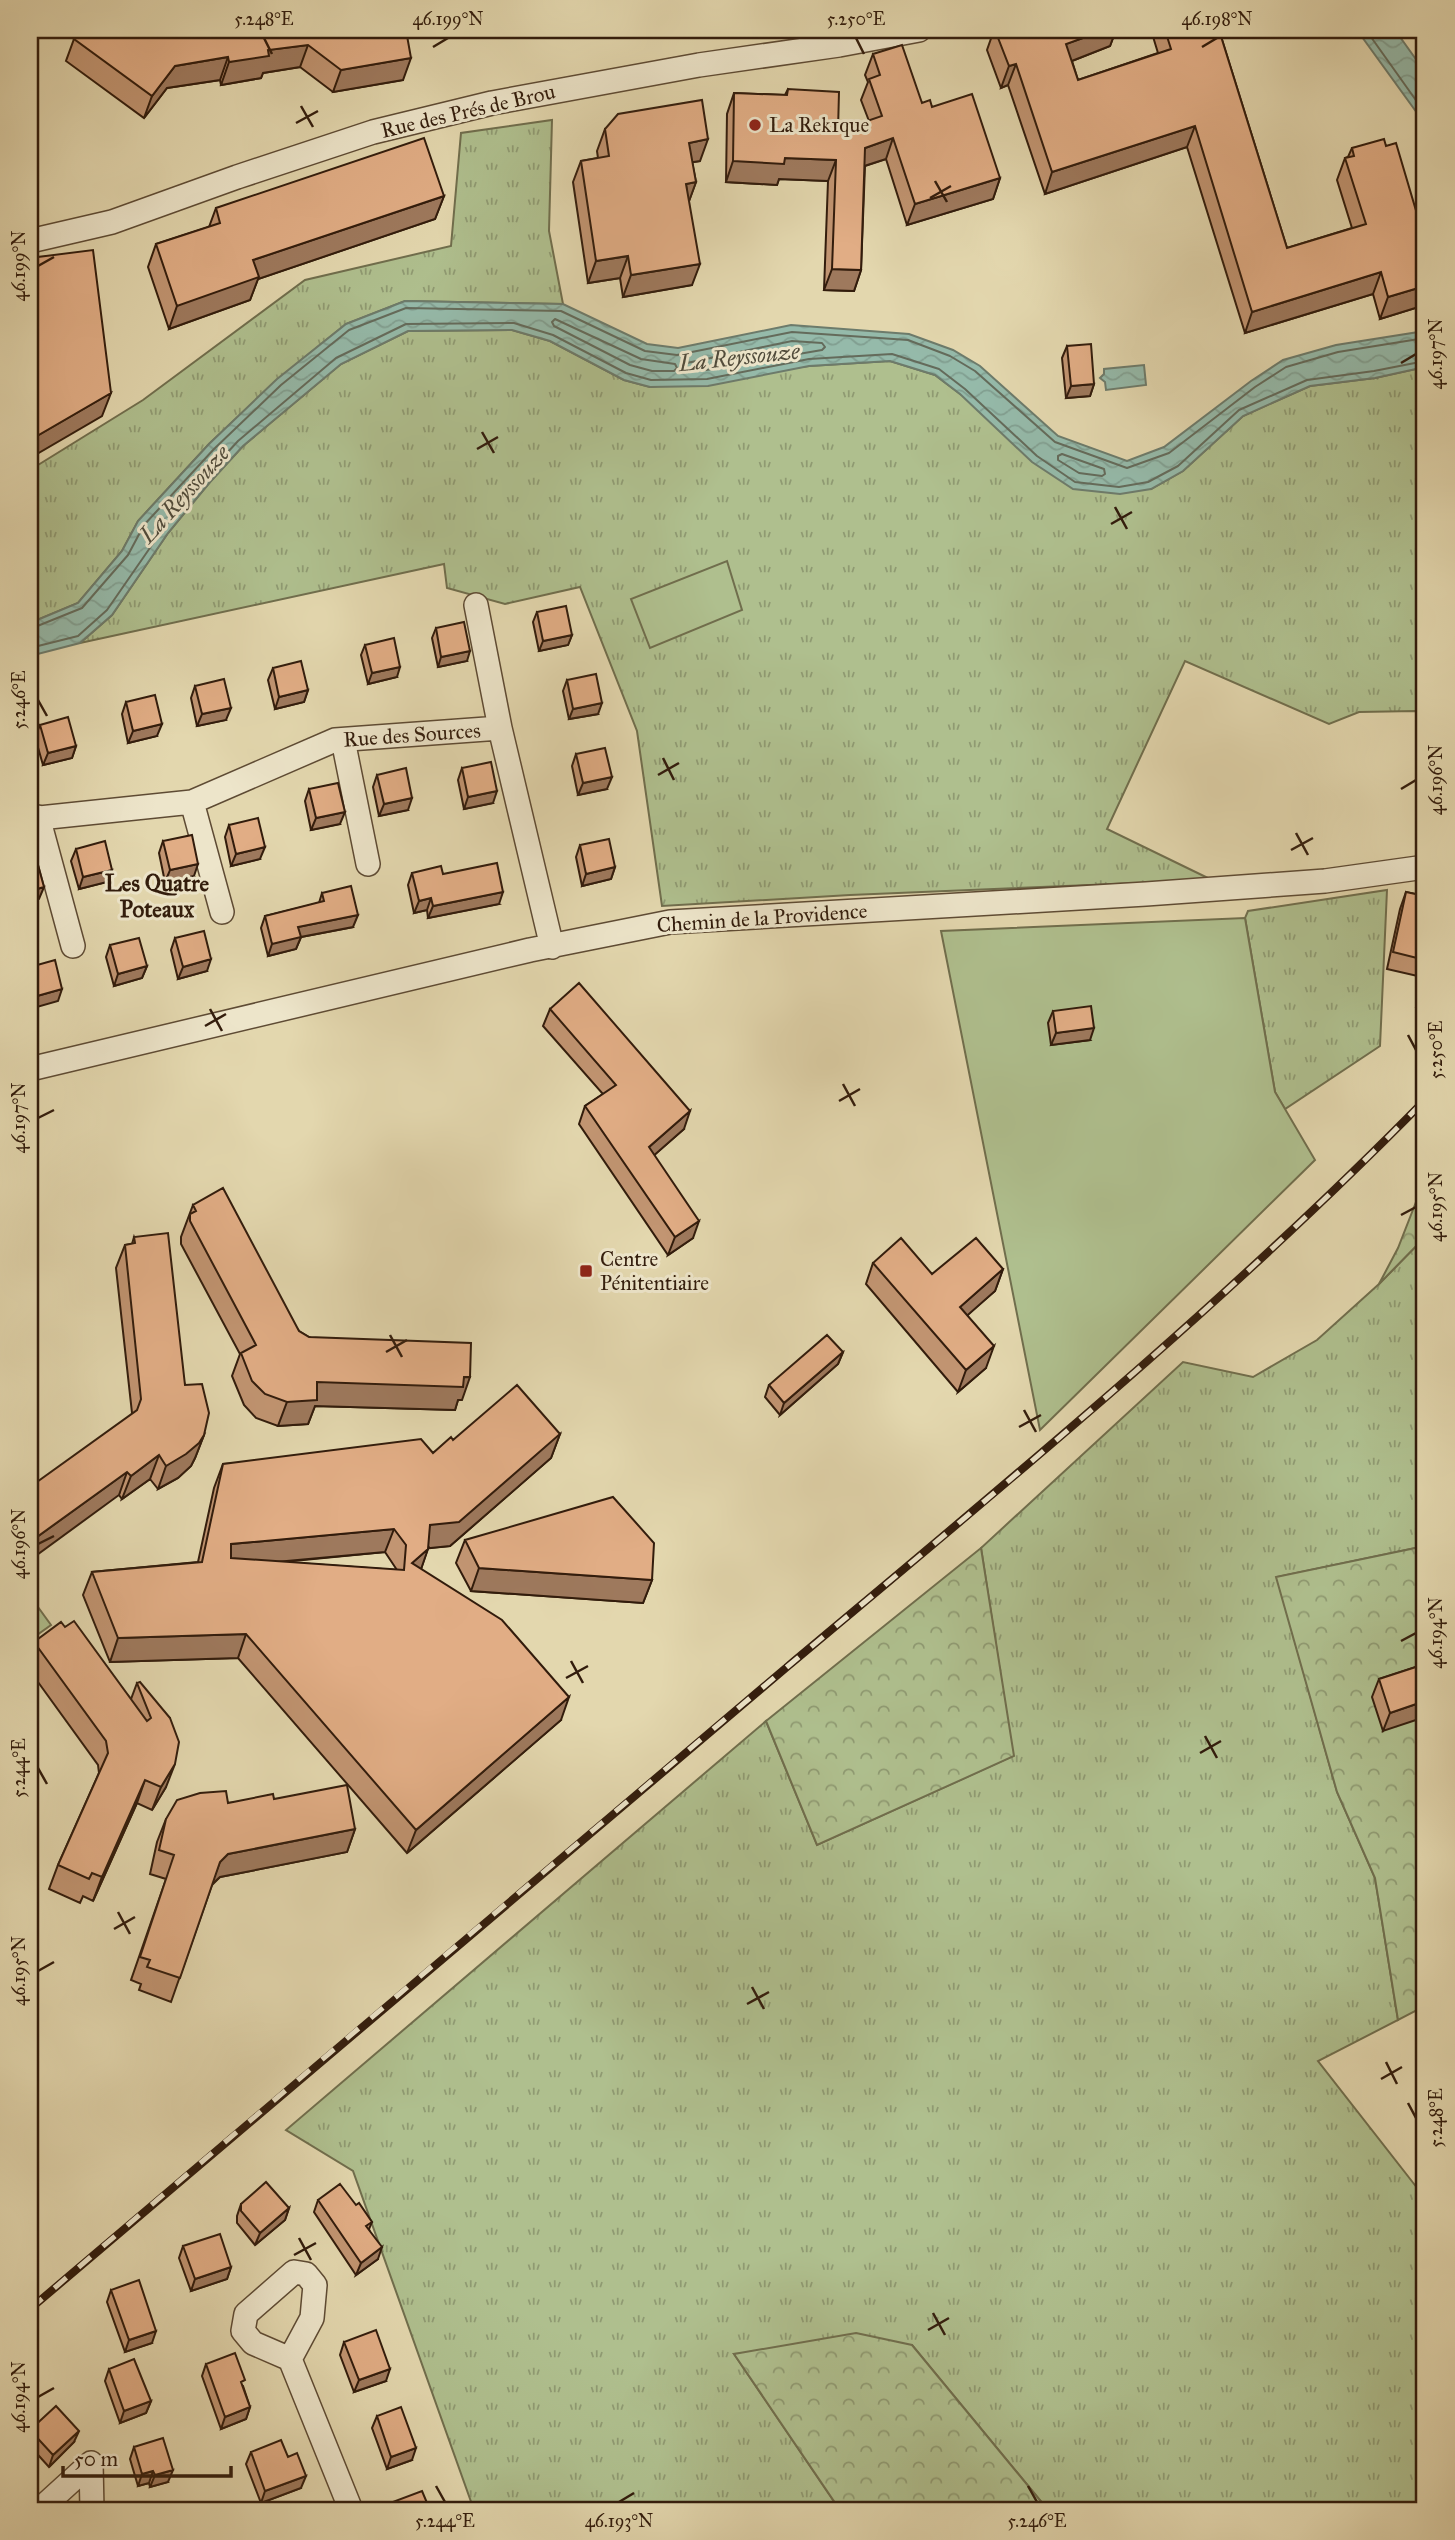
<svg xmlns="http://www.w3.org/2000/svg" width="1455" height="2540" viewBox="0 0 1455 2540" font-family="'IM FELL Great Primer',serif">
<style>
.grass{fill:url(#grass-tufts);stroke:#706e4d;stroke-width:2}
.forest{fill:url(#forest-crowns);stroke:#706e4d;stroke-width:2}
.garden{fill:#afbf8e;stroke:#706e4d;stroke-width:2}
.water{fill:url(#water-waves);stroke:#6d7b6b;stroke-width:2}
.lines{fill:none;stroke-linecap:round;stroke-linejoin:round}
.shore{stroke:#646b5b;stroke-width:2}
.minor-casing{stroke:#5e4b34;stroke-width:26}
.minor{stroke:#ede5ca;stroke-width:23}
.rail-casing{stroke:#321c0c;stroke-width:8}
.rail{stroke:#ede5ca;stroke-width:5;stroke-dasharray:16;stroke-linecap:butt}
.wall{fill:#c29572;stroke:#321c0c;stroke-width:2;fill-rule:evenodd}
.shaded-wall{fill:#9e795d;stroke:#321c0c;stroke-width:2}
.building{fill:#e1ad85;stroke:#321c0c;stroke-width:2;fill-rule:evenodd}
.ticks{fill:none;stroke:#321c0c;stroke-width:2.5}
.poi-dot{fill:#8f2418;stroke:#ede5ca;stroke-width:2.5}
.labels{text-anchor:middle;stroke-width:6;stroke-linejoin:round;paint-order:stroke}
.street-label{font-size:21px;fill:#321c0c;stroke:#ede5ca}
.poi-label{font-size:21px;fill:#321c0c;stroke:#ede5ca;text-anchor:start}
.water-label{font-size:23px;font-style:italic;fill:#504b3b;stroke:#ede5ca}
.neighbourhood-label{font-size:23px;font-weight:bold;fill:#321c0c;stroke:#ede5ca}
.neatline{fill:none;stroke:#321c0c;stroke-width:2.5}
.ticks-label{font-size:18px;text-anchor:middle;fill:#321c0c}
</style>
<defs>
<pattern id="grass-tufts" width="24" height="20" patternUnits="userSpaceOnUse" patternTransform="scale(1.75)"><rect width="24" height="20" fill="#afbf8e"/><path d="M3 7l-1-3M5 7V3M7 7l1-3M15 17l-1-3M17 17v-4M19 17l1-3" fill="none" stroke="#8f9a72"/></pattern>
<pattern id="forest-crowns" width="20" height="18" patternUnits="userSpaceOnUse" patternTransform="scale(1.75)"><rect width="20" height="18" fill="#afbf8e"/><path d="M2 6a3 3 0 1 1 6 0M12 15a3 3 0 1 1 6 0" fill="none" stroke="#8f9a72"/></pattern>
<pattern id="water-waves" width="16" height="10" patternUnits="userSpaceOnUse" patternTransform="scale(1.75)"><rect width="16" height="10" fill="#95baaa"/><path d="M0 5q4-4 8 0t8 0" fill="none" stroke="#819f91"/></pattern>
</defs>
<rect width="100%" height="100%" fill="#e3d7ae"/>
<filter id="stains"><feTurbulence type="fractalNoise" baseFrequency=".00286" numOctaves="4"/><feColorMatrix values="0 0 0 0 .2 0 0 0 0 .09 0 0 0 0 .02 0 0 0 .5 -.17"/></filter>
<radialGradient id="worn" r=".72"><stop offset=".6" stop-color="#630" stop-opacity="0"/><stop offset="1" stop-color="#630" stop-opacity=".3"/></radialGradient>
<!-- grass -->
<path class="grass" d="M552 120 549 231 563 304 405 301 346 324 277 380 209 444 138 521 122 551 78 603 30 623V470L143 400 305 280 451 246 461 133Z
M512 330 550 341 624 380 650 387 809 366 890 361 935 375 960 394 1151 489 1183 471 1243 416 1310 386 1375 378 1425 367V718L1415 711 1359 712 1329 724 1185 661 1107 829 1212 880 850 895 662 906 637 731 580 587 505 604 447 588 444 564 80 643 112 615 168 533 210 482 243 446 341 364 408 331Z
M1387 890 1380 1046 1285 1109 1275 1092 1245 918 1248 911Z
M1425 1237V1546L1277 1577 1337 1792 1375 1878 1398 2020 1318 2061 1425 2198V2510H1048L912 2345 734 2354 839 2509 837 2510H474L353 2171 286 2130 766 1721 817 1845 1013 1756 981 1548 1183 1362 1253 1377 1317 1340 1379 1284Z"/>
<!-- forest -->
<path class="forest" d="M1425 1179V1237L1379 1284 1398 1248Z
M1425 1546V2006L1398 2020 1375 1878 1337 1792 1276 1577Z
M981 1548 1014 1756 817 1845 766 1721Z
M856 2333 912 2345 1048 2510H840L734 2354Z"/>
<!-- garden -->
<path class="garden" d="M727 561 742 610 650 648 631 599Z
M1245 918 1275 1092 1315 1160 1040 1430 941 931Z
M30 1596 51 1625 30 1640Z"/>
<!-- water -->
<path class="water" d="M1357 30H1395L1425 72V124Z
M405 301 563 304 647 344 678 348 791 325 909 334 953 350 980 366 1058 436 1127 461 1164 447 1251 381 1283 360 1336 345 1425 331V367L1375 378 1310 386 1243 416 1183 471 1151 489 1120 494 1073 489 1032 462 960 394 935 375 890 361 809 366 708 386 650 387 624 380 550 341 512 330 408 331 341 364 243 446 210 482 168 533 112 615 80 643 30 656V623L78 603 122 551 138 521 209 444 277 379 346 324Z
M1144 365 1146 385 1106 390 1105 382 1100 378 1104 374V369Z"/>
<g class="lines">
<!-- shore -->
<path class="shore" d="M1366 30 1425 113
M555 319 641 359 675 364 677 368 674 371H652L630 365 554 326 552 322Z
M792 341 822 343 825 347 822 350 706 370H683L680 368 682 364Z
M1062 454 1104 469 1105 474 1102 476 1079 473 1058 460V456Z
M30 629 82 608 128 555 144 525 214 449 281 385 349 330 406 308 561 311 645 351 677 355 792 332 908 340 950 356 975 371 1055 442 1127 468 1169 453 1255 387 1286 367 1338 352 1425 338
M30 648 78 636 107 610 163 529 204 478 238 441 336 358 406 324 514 323 553 335 626 373 651 380 707 379 809 359 892 354 939 369 965 389 1037 456 1075 482 1119 487 1148 482 1178 466 1239 410 1307 380 1374 371 1425 361"/>
<!-- minor casing -->
<g class="minor-casing">
<path id="minor" d="M30 241 112 222 237 177 373 132 492 103 699 65 839 45 919 30
M476 605 500 728
M343 740 368 864
M192 802 222 912
M38 817 73 946
M30 819 192 802 335 740 500 728 552 947
M30 1069 530 950 670 922 1146 894 1325 881 1425 867
M290 2359 312 2318 315 2285 306 2274 294 2272 246 2314 243 2331 253 2343 290 2359 351 2510
M52 2510 47 2503 91 2463 92 2510"/>
</g>
<!-- minor -->
<use href="#minor" class="minor"/>
<!-- rail casing -->
<g class="rail-casing">
<path id="rail" d="M30 2309C281 2093 534 1880 787 1667 1005 1484 1226 1303 1425 1100"/>
</g>
<!-- rail -->
<use href="#rail" class="rail"/>
</g>
<!-- wall -->
<path class="wall" d="M406 30 403 80 333 92 300 67 263 73 261 78 221 85 220 80 167 88 144 118 66 61 74 39Z
M994 30H1116L1110 46 1072 61 1078 80 1158 53 1151 30H1219L1287 248 1352 228 1337 180 1345 158 1348 157 1352 148 1386 146 1425 241V305L1380 319 1373 294 1245 333 1187 147 1045 194 1008 85 1001 88 987 50Z
M873 54 922 103 932 107 1000 178 993 199 907 225 886 159 865 166 861 270 854 291 824 290 828 181 779 179 777 185 726 182 727 114 734 93 785 95 788 89 838 131 869 121 861 100 868 82 865 75Z
M605 129 700 161 692 162 696 182 689 201 692 285 623 297 620 278 588 283 573 182 581 161 598 158 597 151Z
M444 196 435 219 258 279 250 300 169 329 148 267 156 244 209 227 216 208Z
M1067 346 1094 384 1090 396 1066 398 1062 358Z
M537 612 572 635 568 645 539 651 533 622Z
M436 628 467 661 438 667 432 638Z
M365 645 397 677 368 684 361 655Z
M273 668 308 690 304 702 275 709 268 680Z
M567 680 598 714 569 719 563 691Z
M195 686 226 720 197 726 191 698Z
M126 702 157 736 128 743 122 714Z
M40 725 76 746 72 758 43 765 35 737Z
M576 754 607 789 578 795 572 766Z
M462 768 493 803 464 809 458 780Z
M377 775 408 810 379 816 373 787Z
M309 789 340 824 311 830 305 801Z
M229 825 260 859 231 866 225 837Z
M163 841 194 876 165 882 159 853Z
M580 845 615 867 611 879 582 886 576 857Z
M76 849 107 882 79 889 71 861Z
M412 873 443 874 499 904 428 918 427 910 414 913 408 885Z
M1406 892 1425 896V1008L1416 1007 1422 977 1387 969 1400 909Z
M322 893 353 927 301 937 296 949 268 956 261 928 265 916 319 903Z
M175 938 207 971 178 979 171 950Z
M110 945 147 966 142 978 114 986 106 957Z
M550 1009 684 1129 654 1155 693 1238 668 1255 579 1124 585 1106 603 1094 543 1026Z
M1053 1011 1090 1040 1051 1045 1048 1023Z
M193 1205 299 1331 309 1337 462 1400H458L455 1410 315 1406 308 1424 278 1426 256 1418 244 1405 232 1376 240 1354 181 1244V1237Z
M134 1237 185 1385 204 1435 195 1458 191 1466 178 1478 158 1489 150 1479 122 1499 119 1495 132 1413 116 1268 125 1245 132 1244Z
M873 1263 932 1274 1003 1269 995 1291 967 1315 986 1368 958 1392 866 1284Z
M843 1352 838 1364 780 1415 765 1397 769 1385Z
M560 1434 551 1458 450 1546 428 1548 421 1569 561 1720 407 1853 238 1658 110 1662 83 1595 92 1572 198 1562 214 1488 223 1464 433 1453 453 1440ZM385 1552 397 1570 283 1562Z
M465 1540 652 1580 643 1603 471 1591 456 1563Z
M65 1627 131 1699 137 1683 170 1718 166 1787 152 1810 137 1803 93 1901 83 1896 80 1903 49 1889 58 1865 99 1773 98 1765 30 1671V1654L34 1642Z
M1425 1664 1383 1731 1372 1697 1379 1679Z
M274 1799 355 1829 347 1852 220 1877 212 1885 171 2002 139 1990 141 1984 131 1980 166 1879 150 1874 157 1842 166 1819 228 1803Z
M318 2200 356 2205 372 2222 369 2229 378 2259 356 2275 314 2212Z
M241 2204 289 2208 285 2220 255 2245 237 2223V2216Z
M183 2246 231 2267 227 2279 191 2291 179 2258Z
M111 2290 152 2343 125 2352 107 2302Z
M344 2342 386 2381 354 2392 340 2355Z
M206 2364 243 2386 250 2407 246 2419 221 2429 202 2376Z
M109 2369 151 2401 146 2413 120 2423 105 2381Z
M377 2416 412 2460 387 2469 372 2428Z
M30 2430 74 2442 49 2467 30 2446Z
M134 2447 168 2482 150 2487 149 2483 138 2486 130 2459Z
M251 2452 288 2457 301 2488 261 2503 246 2464Z
M390 2503 430 2510H388Z"/>
<!-- shaded-wall -->
<path class="shaded-wall" d="M1105 30H1116L1110 46 1059 66 1066 44Z
M308 45 300 67 263 73 261 78 221 85 229 62 268 50Z
M228 57 220 80 167 88 144 118 152 96 175 66Z
M411 58 403 80 333 92 341 70Z
M1016 64 1008 85 1001 88 1009 66Z
M1195 126 1187 147 1045 194 1052 172Z
M893 138 886 159 858 168 865 148Z
M708 139 700 161 681 164 689 143Z
M785 158 836 160 828 181 779 179 777 185 726 182 733 161Z
M1000 178 993 199 907 225 915 204Z
M696 182 688 204 686 184Z
M444 196 435 219 258 279 250 300 169 329 177 306 253 260Z
M628 256 620 278 588 283 596 261Z
M700 264 692 285 623 297 631 275Z
M832 269 861 270 854 291 824 290Z
M1381 272 1373 294 1245 333 1252 312Z
M1425 286V305L1380 319 1388 297Z
M1094 384 1090 396 1066 398 1071 386Z
M111 393 102 416 30 458V440Z
M572 635 568 645 539 651 543 641Z
M470 651 467 661 438 667 441 657Z
M400 667 397 677 368 684 372 673Z
M308 690 304 702 275 709 279 697Z
M602 703 598 714 569 719 573 709Z
M231 708 226 720 197 726 202 714Z
M162 724 157 736 128 743 133 731Z
M76 746 72 758 43 765 48 753Z
M612 777 607 789 578 795 583 783Z
M497 791 493 803 464 809 468 797Z
M412 798 408 810 379 816 384 804Z
M345 812 340 824 311 830 316 818Z
M265 847 260 859 231 866 236 854Z
M198 864 194 876 165 882 170 870Z
M615 867 611 879 582 886 586 874Z
M112 870 107 882 79 889 83 877Z
M44 887 39 899 30 901V891Z
M503 892 499 904 428 918 433 906Z
M431 898 427 910 414 913 419 901Z
M358 915 353 927 301 937 296 949 268 956 272 944 298 927Z
M211 959 207 971 178 979 183 967Z
M147 966 142 978 114 986 118 974Z
M62 989 58 1001 30 1009V998Z
M1094 1028 1090 1040 1051 1045 1056 1033Z
M690 1111 684 1129 643 1165 649 1147Z
M699 1221 693 1238 668 1255 675 1237Z
M1003 1269 995 1291 952 1329 960 1307Z
M994 1346 986 1368 958 1392 966 1370Z
M843 1352 838 1364 780 1415 784 1403Z
M470 1377 462 1400H458L455 1410 315 1406 308 1424 278 1426 287 1402 317 1382Z
M560 1434 551 1458 450 1546 421 1549 430 1525Z
M204 1435 195 1458 191 1466 178 1478 158 1489 166 1466Z
M159 1455 150 1479 122 1499 131 1476Z
M127 1472 119 1495 30 1560V1542Z
M394 1529 385 1552 222 1567 231 1544Z
M428 1549 420 1572 412 1563Z
M479 1568 652 1580 643 1603 471 1591Z
M246 1634 238 1658 110 1662 118 1638Z
M569 1697 561 1720 407 1853 416 1830Z
M1425 1701V1717L1383 1731 1390 1713Z
M175 1764 166 1787 152 1810 161 1787Z
M145 1780 137 1803 93 1901 102 1877Z
M355 1829 347 1852 220 1877 211 1885 220 1862 228 1854Z
M289 2208 285 2220 255 2245 260 2233Z
M382 2247 378 2259 356 2275 361 2263Z
M231 2267 227 2279 191 2291 195 2279Z
M156 2331 152 2343 125 2352 129 2340Z
M390 2369 386 2381 354 2392 359 2380Z
M151 2401 146 2413 120 2423 124 2411Z
M250 2407 246 2419 221 2429 225 2417Z
M79 2431 74 2442 49 2467 53 2455Z
M416 2448 412 2460 387 2469 391 2457Z
M173 2470 168 2482 150 2487 155 2475Z
M153 2471 149 2483 138 2486 142 2474Z
M306 2476 301 2488 261 2503 265 2491Z"/>
<!-- building -->
<path class="building" d="M81 30H406L411 58 341 70 308 45 268 50 269 56 229 62 228 57 175 66 152 96 74 39Z
M995 30H1105L1066 44 1078 80 1171 49 1165 30H1219L1287 248 1366 224 1345 158 1354 156 1352 148 1384 139 1386 146 1396 143 1425 241V286L1388 297 1381 272 1252 312 1195 126 1052 172 1016 64 1009 66Z
M902 45 922 103 930 100 932 107 972 94 1000 178 915 204 893 138 865 148 861 270 832 269 836 160 785 158 784 164 733 161 734 93 787 95 788 89 839 92 838 131 882 116 869 79 880 75 873 54Z
M702 100 708 139 689 143 696 182 686 184 700 264 631 275 628 256 596 261 581 161 609 156 605 129 618 114Z
M424 138 444 196 253 260 259 277 177 306 156 244 220 223 216 208Z
M93 250 111 393 30 440V258Z
M1091 344 1094 384 1071 386 1067 346Z
M566 606 572 635 543 641 537 612Z
M464 622 470 651 441 657 436 628Z
M394 638 400 667 372 673 365 645Z
M301 661 308 690 279 697 273 668Z
M596 674 602 703 573 709 567 680Z
M224 679 231 708 202 714 195 686Z
M155 695 162 724 133 731 126 702Z
M68 717 76 746 48 753 40 725Z
M605 748 612 777 583 783 576 754Z
M491 762 497 791 468 797 462 768Z
M406 768 412 798 384 804 377 775Z
M338 783 345 812 316 818 309 789Z
M258 818 265 847 236 854 229 825Z
M192 835 198 864 170 870 163 841Z
M609 839 615 867 586 874 580 845Z
M105 841 112 870 83 877 76 849Z
M36 858 44 887 30 891V860Z
M497 863 503 892 433 906 431 898 419 901 412 873 441 866 443 874Z
M351 886 358 915 298 927 301 937 272 944 265 916 324 901 322 893Z
M1406 892 1425 896V960L1393 952Z
M204 931 211 959 183 967 175 938Z
M139 938 147 966 118 974 110 945Z
M55 960 62 989 30 998V967Z
M1425 975V991L1422 990Z
M579 983 690 1111 649 1147 699 1221 675 1237 585 1106 616 1085 550 1009Z
M1091 1006 1094 1028 1056 1033 1053 1011Z
M223 1188 299 1331 309 1337 471 1343 470 1377H464L463 1387 317 1382V1400L287 1402 265 1394 252 1381 241 1353 256 1345 190 1221V1214L196 1211 193 1205Z
M168 1233 185 1385 202 1384 209 1413 204 1435 199 1443 186 1454 166 1466 159 1455 131 1476 127 1472 30 1542V1487L137 1410 141 1399 125 1245 135 1243 134 1237Z
M901 1238 932 1274 976 1238 1003 1269 960 1307 994 1346 966 1370 873 1263Z
M827 1335 843 1352 784 1403 769 1385Z
M517 1385 560 1434 459 1522 430 1525 428 1549 412 1563 502 1620 569 1697 416 1830 246 1634 118 1638 92 1572 202 1562 223 1464 421 1439 433 1453 451 1437 453 1440ZM394 1529 406 1545 404 1570 231 1558V1544Z
M613 1497 654 1543 652 1580 479 1568 465 1540Z
M74 1621 147 1721 151 1718 137 1683 140 1682 170 1718 179 1742 175 1764 161 1787 145 1780 102 1877 92 1873 89 1879 58 1865 108 1753 106 1741 34 1642 61 1622 65 1627Z
M1425 1664V1701L1390 1713 1379 1679Z
M347 1785 355 1829 228 1854 220 1862 180 1978 147 1967 150 1960 140 1957 174 1855 159 1850 166 1819 177 1800 200 1793 226 1791 228 1803 273 1794 274 1799Z
M266 2182 289 2208 260 2233 241 2211V2204Z
M340 2184 356 2205 359 2203 372 2222 366 2226 382 2247 361 2263 318 2200Z
M220 2234 231 2267 195 2279 183 2246Z
M139 2280 156 2331 129 2340 111 2290Z
M376 2330 390 2369 359 2380 344 2342Z
M235 2353 245 2380 241 2382 250 2407 225 2417 206 2364Z
M134 2359 151 2401 124 2411 109 2369Z
M56 2406 79 2431 53 2455 30 2430Z
M401 2407 416 2448 391 2457 377 2416Z
M163 2438 173 2470 155 2475 153 2471 142 2474 134 2447Z
M281 2440 288 2457 297 2453 306 2476 265 2491 251 2452Z
M422 2491 430 2510H393L390 2503Z
M858 2503 862 2510H846Z"/>
<!-- ticks -->
<path class="ticks" d="M264 38 272 54M856 38 864 54M433 47 448 38M1202 47 1217 38M301 106 313 127M296 123 318 111M935 181 947 202M930 198 951 186M38 266 54 257M1401 363 1416 354M482 432 494 453M477 449 498 437M1115 507 1127 529M1111 524 1132 512M38 700 47 716M663 758 674 780M658 775 679 763M1401 789 1416 780M1296 833 1308 855M1291 850 1313 838M210 1009 222 1031M205 1026 226 1014M1408 1035 1416 1050M843 1084 855 1106M839 1101 860 1089M38 1118 54 1110M1401 1215 1416 1207M390 1335 402 1357M386 1352 407 1340M1024 1410 1036 1432M1019 1427 1041 1415M38 1544 54 1536M1401 1641 1416 1633M571 1661 583 1683M566 1678 588 1666M1205 1736 1217 1758M1200 1753 1221 1741M38 1768 47 1784M118 1912 130 1934M114 1929 135 1917M38 1971 54 1962M752 1987 764 2009M747 2004 769 1992M1386 2062 1397 2084M1381 2079 1402 2067M1408 2103 1416 2118M299 2238 311 2260M294 2255 316 2243M933 2313 945 2335M928 2330 949 2318M38 2397 54 2388M436 2486 445 2502M1028 2486 1037 2502M619 2502 634 2493"/>
<!-- markers -->
<g class="poi-dot">
<circle cx="755" cy="125" r="7"/>
<rect x="579" y="1264" width="14" height="14" rx="3.5"/>
</g>
<g class="labels">
<!-- street labels -->
<g class="street-label">
<text transform="translate(468 111) rotate(-13)" y="7">Rue des Prés de Brou</text>
<text transform="translate(412 735) rotate(-4)" y="7">Rue des Sources</text>
<text transform="translate(762 918) rotate(-4)" y="7">Chemin de la Providence</text>
</g>
<!-- poi labels -->
<g class="poi-label">
<text x="769" y="132">La Rek1que</text>
<text x="600" y="1266">Centre<tspan x="600" dy="24">Pénitentiaire</tspan></text>
</g>
<!-- water labels -->
<g class="water-label">
<text transform="translate(739 357) rotate(-6)" y="8">La Reyssouze</text>
<text transform="translate(184 494) rotate(-48)" y="8">La Reyssouze</text>
</g>
<!-- neighbourhood labels -->
<g class="neighbourhood-label">
<text x="157" y="891">Les Quatre<tspan x="157" dy="26">Poteaux</tspan></text>
</g>
</g>
<!-- margin -->
<rect width="1455" height="2540" fill="none" stroke="#e3d7ae" stroke-width="77"/>
<!-- scale -->
<path d="M63 2466v10h168v-10" fill="none" stroke="#321c0c" stroke-width="3.5"/>
<text x="74" y="2466" font-size="21" fill="#321c0c" stroke="#ede5ca" stroke-width="5" paint-order="stroke">50 m</text>
<rect x="38" y="38" width="1378" height="2464" class="neatline"/>
<g class="ticks-label">
<text x="264" y="25">5.248°E</text>
<text x="448" y="25">46.199°N</text>
<text x="856" y="25">5.250°E</text>
<text x="1217" y="25">46.198°N</text>
<text transform="translate(19 266) rotate(-90)" y="6">46.199°N</text>
<text transform="translate(1436 354) rotate(-90)" y="6">46.197°N</text>
<text transform="translate(19 700) rotate(-90)" y="6">5.246°E</text>
<text transform="translate(1436 780) rotate(-90)" y="6">46.196°N</text>
<text transform="translate(1436 1050) rotate(-90)" y="6">5.250°E</text>
<text transform="translate(19 1118) rotate(-90)" y="6">46.197°N</text>
<text transform="translate(1436 1207) rotate(-90)" y="6">46.195°N</text>
<text transform="translate(19 1544) rotate(-90)" y="6">46.196°N</text>
<text transform="translate(1436 1633) rotate(-90)" y="6">46.194°N</text>
<text transform="translate(19 1768) rotate(-90)" y="6">5.244°E</text>
<text transform="translate(19 1971) rotate(-90)" y="6">46.195°N</text>
<text transform="translate(1436 2118) rotate(-90)" y="6">5.248°E</text>
<text transform="translate(19 2397) rotate(-90)" y="6">46.194°N</text>
<text x="445" y="2527">5.244°E</text>
<text x="619" y="2527">46.193°N</text>
<text x="1037" y="2527">5.246°E</text>
</g>
<rect width="100%" height="100%" filter="url(#stains)"/>
<rect width="100%" height="100%" fill="url(#worn)"/>
</svg>
